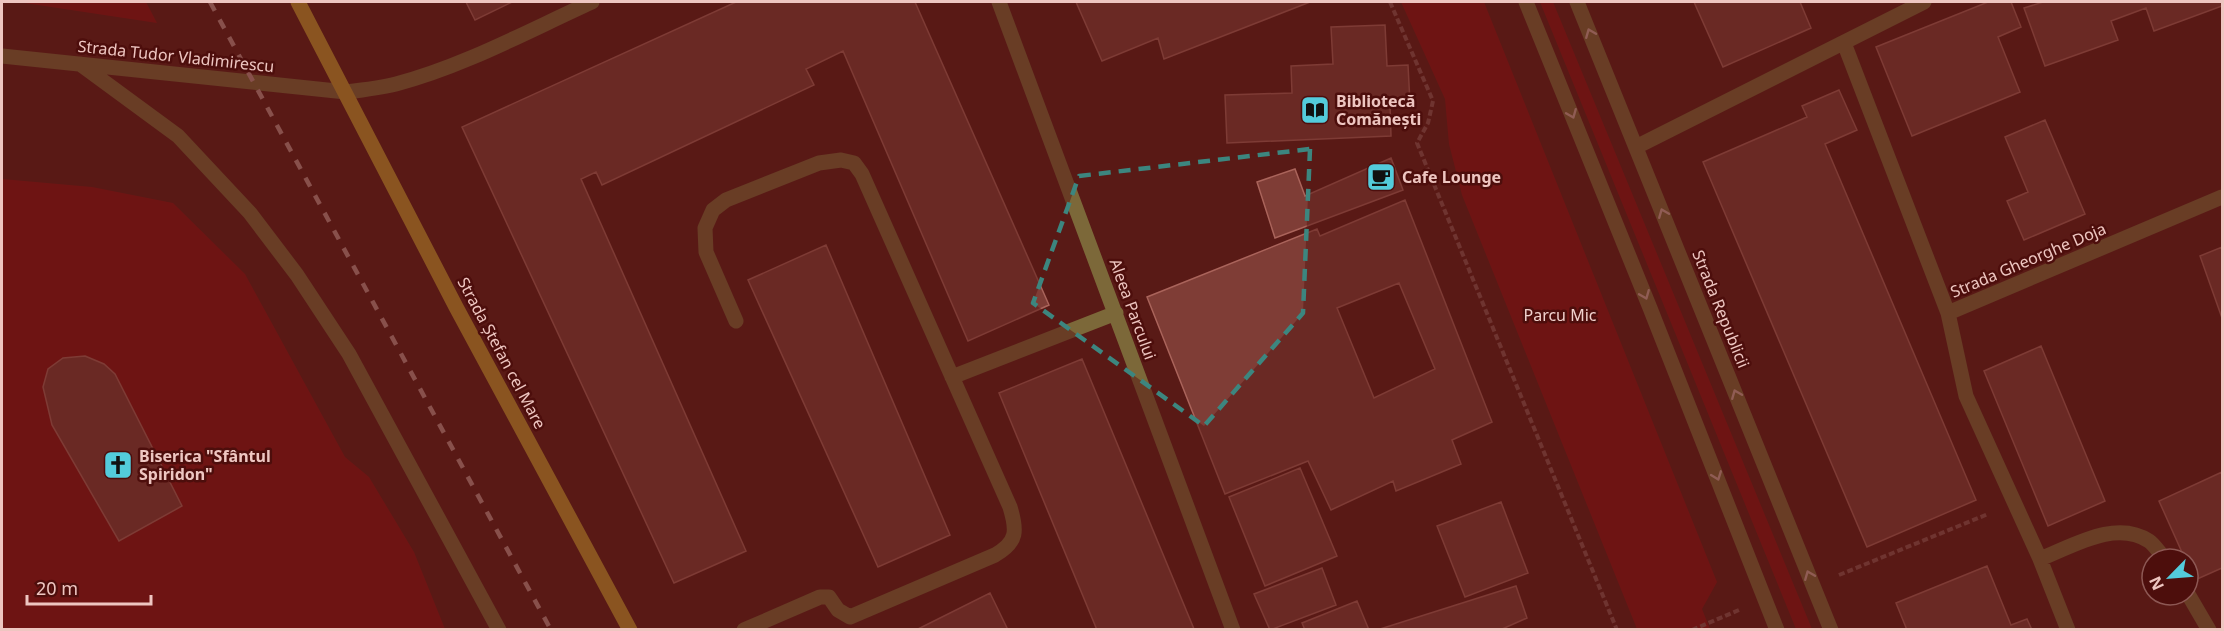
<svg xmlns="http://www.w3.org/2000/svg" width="2224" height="631" viewBox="0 0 2224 631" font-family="'Noto Sans',sans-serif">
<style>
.green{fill:#880f11}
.building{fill:#7f3d36;stroke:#aa645b;stroke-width:1.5;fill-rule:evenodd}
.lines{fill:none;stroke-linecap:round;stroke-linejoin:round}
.path{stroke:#8b5450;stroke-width:4;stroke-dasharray:6 3;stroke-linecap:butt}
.minor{stroke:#7c6839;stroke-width:15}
.major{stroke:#c59c2d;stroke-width:15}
.rail{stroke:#c1928d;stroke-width:4.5;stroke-dasharray:10 10;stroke-linecap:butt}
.oneway{stroke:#d2ae9f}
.marked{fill:none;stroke:#3c867f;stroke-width:4.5;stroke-dasharray:12 8;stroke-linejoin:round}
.labels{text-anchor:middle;stroke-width:5;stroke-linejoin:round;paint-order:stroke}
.street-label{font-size:16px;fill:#eec6c1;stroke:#4d0e0c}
.poi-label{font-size:16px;font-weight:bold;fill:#eec6c1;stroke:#4d0e0c;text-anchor:start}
.park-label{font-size:16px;fill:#f1d1cd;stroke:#4d0e0c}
</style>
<rect width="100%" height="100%" fill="#591a16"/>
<!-- green -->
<path class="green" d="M18 2H146L157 23Z
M1401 2H1484L1717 582 1702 609 1710 629H1637L1462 195 1449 144 1445 99Z
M1540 2H1553L1812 629H1796Z
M2 179 92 187 173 203 245 274 345 457 369 477 414 552 445 629H2Z"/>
<!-- building -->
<path class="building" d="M466 2H512L475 20Z
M736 2H915L1049 305 968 341 843 51 806 69 814 85 602 185 596 172 581 179 746 551 674 583 462 127Z
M1076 2H1310L1164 59 1158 38 1102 61Z
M1694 2H1800L1811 28 1723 67Z
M1988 2H2011L2021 27 1998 37 2020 92 1912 136 1876 47Z
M2043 2H2222V6L2154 31 2146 8 2111 21 2118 40 2045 66 2024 8Z
M1385 25 1387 66 1408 65 1410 103 1390 104 1391 136 1227 143 1225 95 1292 93 1291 66 1333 64 1331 27Z
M1839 90 1857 130 1825 144 1976 500 1867 547 1703 162 1807 117 1802 106Z
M2045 120 2085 214 2024 240 2007 201 2028 192 2005 137Z
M1391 158 1403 190 1275 238 1257 182 1295 169 1305 196Z
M1405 200 1492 422 1452 440 1461 464 1396 491 1393 481 1331 510 1308 461 1225 494 1147 297 1317 229 1320 236ZM1399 283 1435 369 1374 398 1337 308Z
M826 245 950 535 878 567 748 280Z
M2222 247V318L2200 256Z
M2041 346 2105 501 2048 526 1984 371Z
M85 356 104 364 115 374 182 506 119 541 52 425 43 387 48 369 63 358Z
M1082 359 1194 629 1097 630 999 393Z
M1300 468 1337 556 1265 586 1229 497Z
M2222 472V568L2195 580 2188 565V559H2185L2159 501Z
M1501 502 1528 573 1465 597 1437 526Z
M1987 566 2011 625 2027 619 2032 630H1907L1896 603Z
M1322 568 1336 605 1270 630 1254 594Z
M1516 586 1527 618 1500 630H1377Z
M990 593 1008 630H916Z
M1357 601 1369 630H1305L1302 623Z"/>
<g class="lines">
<!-- path -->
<path class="path" d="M1390 2 1433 101 1428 123 1417 143 1617 630
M1839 575 1988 514
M1692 630 1739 610"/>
<!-- minor -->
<path class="minor" d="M999 2 1233 630
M1526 2 1650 308 1777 630
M1577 2 1831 630
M1844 43 1948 313 1966 396 2040 559 2068 630
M2 56 346 92C363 90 380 88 396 84 464 66 528 31 592 2
M80 64 178 136 250 213 297 275 349 354 499 630
M1636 147 1924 2
M1948 313 2222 197
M736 321 706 252 705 228 713 210 726 200 819 163 841 160 854 163 862 174 1010 507C1017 530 1018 542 995 555L850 617 838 610 829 597H820L744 630
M952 377 1116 313
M2040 559C2073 546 2116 519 2149 541 2155 545 2160 554 2165 559
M2188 594 2209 630"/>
<!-- major -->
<path class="major" d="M298 2 456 307 630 630"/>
<!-- rail -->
<path class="rail" d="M210 2 551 630"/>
</g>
<!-- one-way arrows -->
<defs><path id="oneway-chevron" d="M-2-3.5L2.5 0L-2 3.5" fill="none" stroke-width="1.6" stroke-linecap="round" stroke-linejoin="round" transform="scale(1.5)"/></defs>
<g class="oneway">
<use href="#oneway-chevron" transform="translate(1590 33) rotate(-112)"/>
<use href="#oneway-chevron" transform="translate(1572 114) rotate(68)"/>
<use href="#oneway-chevron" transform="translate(1663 213) rotate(-112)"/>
<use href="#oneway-chevron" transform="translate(1645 295) rotate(68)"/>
<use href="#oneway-chevron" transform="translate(1736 394) rotate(-112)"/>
<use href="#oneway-chevron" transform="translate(1717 476) rotate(69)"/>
<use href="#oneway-chevron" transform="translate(1809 575) rotate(-112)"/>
</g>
<!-- marked area -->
<path d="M0 0H2224V631H0ZM1310 149 1303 313 1204 426 1033 303 1079 176Z" fill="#591a16" fill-opacity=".55" fill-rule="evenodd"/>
<path class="marked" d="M1310 149 1303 313 1204 426 1033 303 1079 176Z"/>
<!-- icons -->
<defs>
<g id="library-square" transform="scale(1.5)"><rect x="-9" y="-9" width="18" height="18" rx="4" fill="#53cbdb" stroke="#4d0e0c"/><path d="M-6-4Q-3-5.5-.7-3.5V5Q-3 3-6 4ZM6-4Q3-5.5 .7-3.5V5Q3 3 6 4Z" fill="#111"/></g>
<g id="cafe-square" transform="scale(1.5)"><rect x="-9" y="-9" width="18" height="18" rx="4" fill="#53cbdb" stroke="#4d0e0c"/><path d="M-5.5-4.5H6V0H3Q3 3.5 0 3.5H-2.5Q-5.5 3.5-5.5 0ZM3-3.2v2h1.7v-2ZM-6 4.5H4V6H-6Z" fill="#111"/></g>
<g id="church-square" transform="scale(1.5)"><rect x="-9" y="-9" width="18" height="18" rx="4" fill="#53cbdb" stroke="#4d0e0c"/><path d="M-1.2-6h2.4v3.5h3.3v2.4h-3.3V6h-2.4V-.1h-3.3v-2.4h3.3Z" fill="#111"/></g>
</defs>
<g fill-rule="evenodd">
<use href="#library-square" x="1315" y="110"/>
<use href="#cafe-square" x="1381" y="177"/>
<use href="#church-square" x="118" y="465"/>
</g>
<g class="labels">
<!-- street labels -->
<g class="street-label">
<text transform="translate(176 56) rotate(6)" y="6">Strada Tudor Vladimirescu</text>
<text transform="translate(2028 260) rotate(-23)" y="6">Strada Gheorghe Doja</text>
<text transform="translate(1133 309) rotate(70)" y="6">Aleea Parcului</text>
<text transform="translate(1721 309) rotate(68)" y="6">Strada Republicii</text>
<text transform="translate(502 353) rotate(62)" y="6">Strada Ștefan cel Mare</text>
</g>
<!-- poi labels -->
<g class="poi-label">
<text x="1336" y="107">Bibliotecă<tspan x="1336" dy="18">Comănești</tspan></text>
<text x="1402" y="183">Cafe Lounge</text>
<text x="139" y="462">Biserica "Sfântul<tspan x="139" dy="18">Spiridon"</tspan></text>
</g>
<!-- park labels -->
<g class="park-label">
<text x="1560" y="321">Parcu Mic</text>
</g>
</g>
<!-- border -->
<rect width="2224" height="631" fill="none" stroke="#eec6c1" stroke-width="6"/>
<!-- north arrow -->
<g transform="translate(2170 577) rotate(245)"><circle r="28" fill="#4d0e0c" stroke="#8d5854" stroke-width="1.5"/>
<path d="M0-4.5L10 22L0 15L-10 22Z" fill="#53cbdb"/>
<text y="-9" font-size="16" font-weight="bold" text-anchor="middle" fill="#eec6c1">N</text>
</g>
<!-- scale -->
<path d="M27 595v9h124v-9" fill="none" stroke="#eec6c1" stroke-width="3"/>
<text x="36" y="595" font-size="18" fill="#eec6c1" stroke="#4d0e0c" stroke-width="4.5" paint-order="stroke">20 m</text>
</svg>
